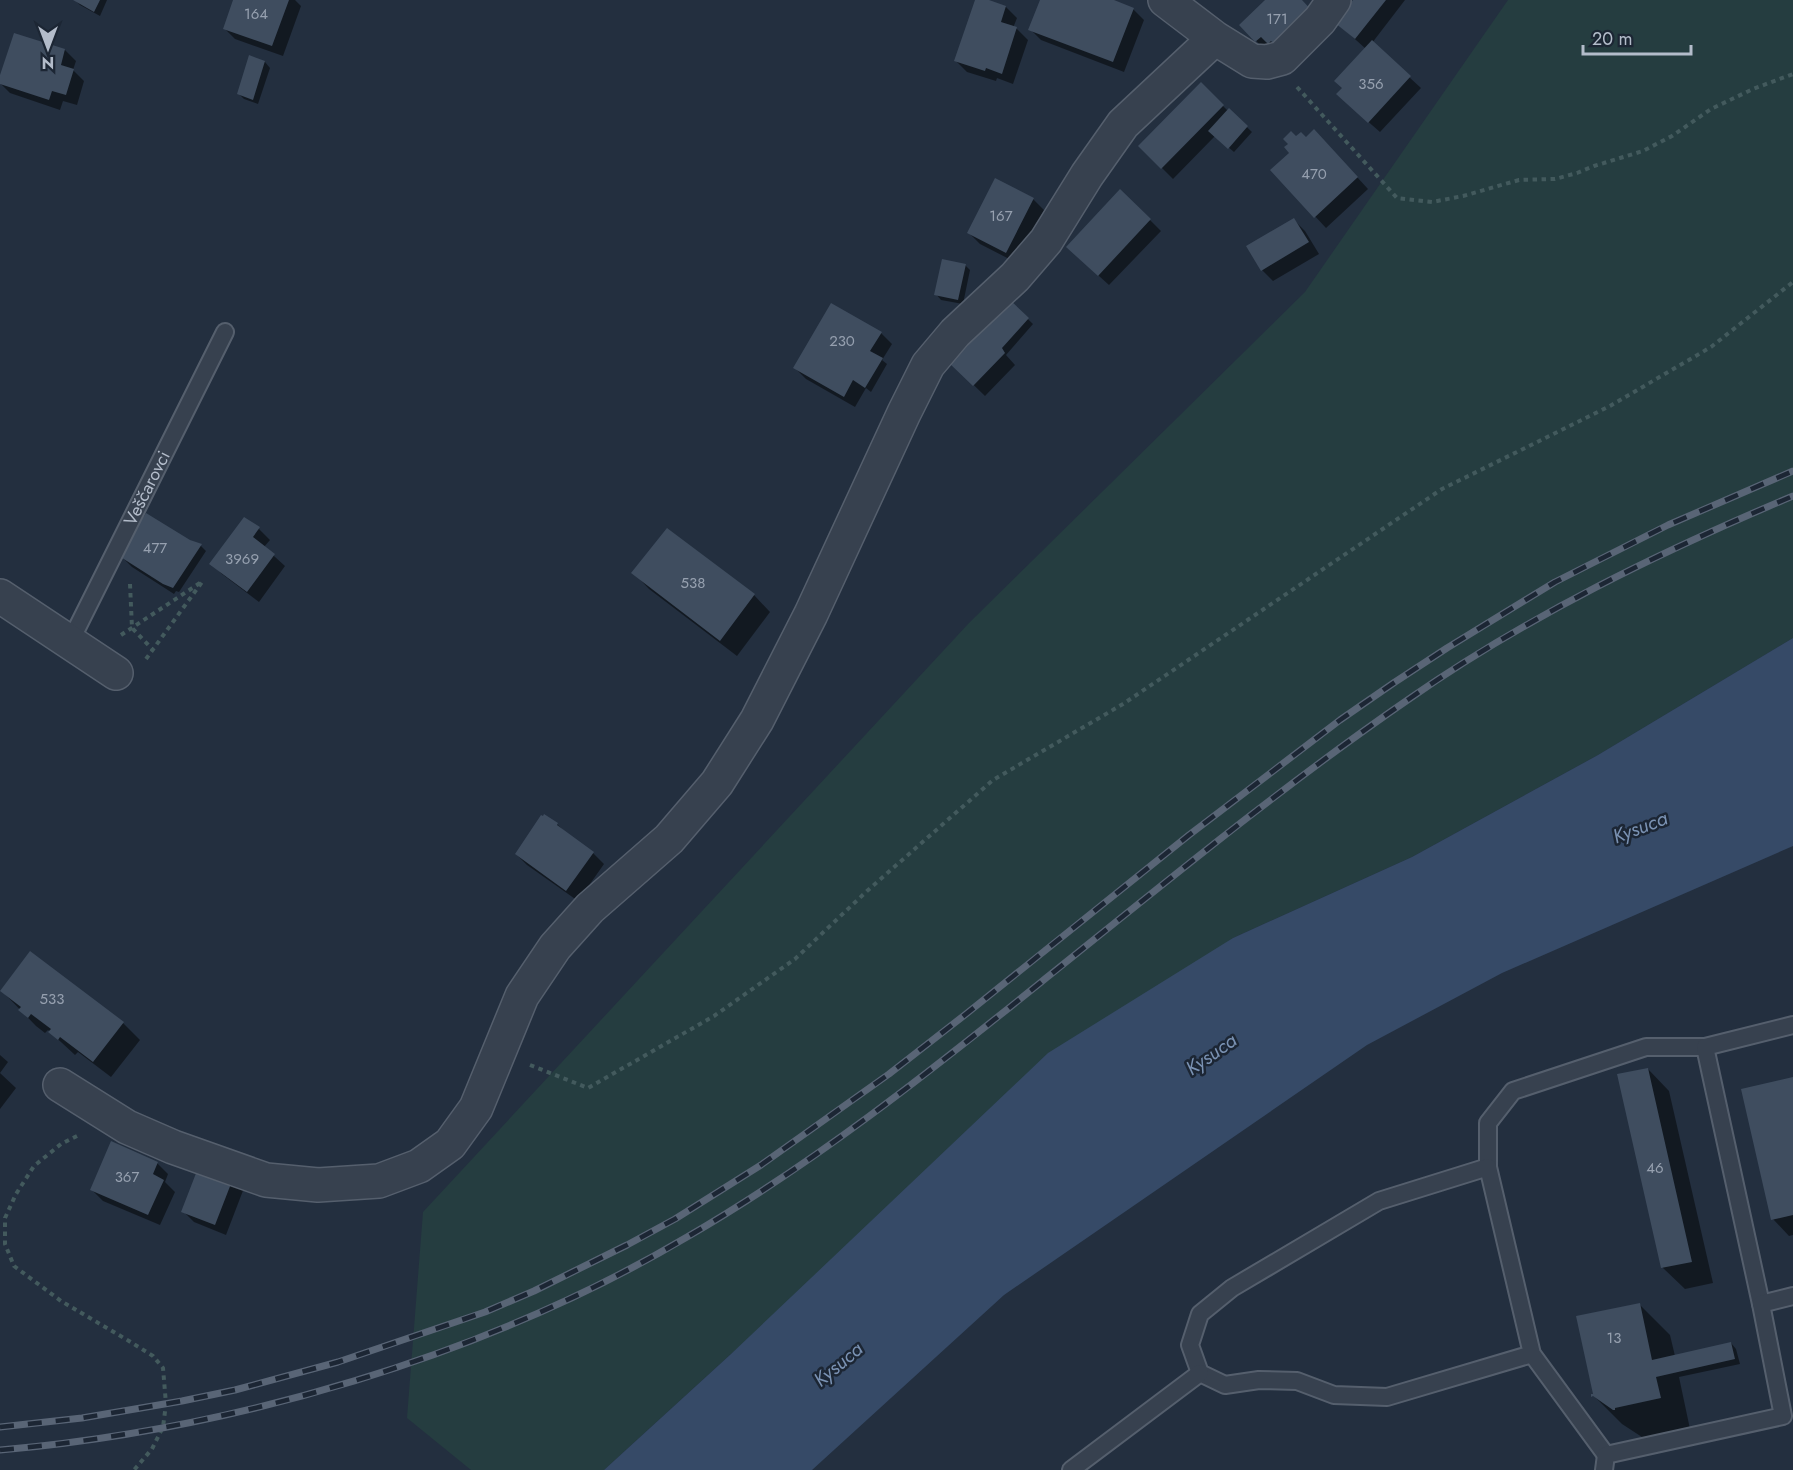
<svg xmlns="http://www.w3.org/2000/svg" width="1793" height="1470" viewBox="0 0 1793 1470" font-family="Jost,sans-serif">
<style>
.green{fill:#253d40}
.water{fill:#364a67}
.shadow{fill:#0007}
.building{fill:#3f4d5f}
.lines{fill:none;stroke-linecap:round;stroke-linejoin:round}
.service-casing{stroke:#555f6d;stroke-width:20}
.minor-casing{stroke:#555f6d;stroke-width:36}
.path{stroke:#435a5d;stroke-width:4;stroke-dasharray:4.5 4.5;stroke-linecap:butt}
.service{stroke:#37414f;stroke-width:16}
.minor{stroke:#37414f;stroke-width:33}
.rail-casing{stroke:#596576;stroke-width:7}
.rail{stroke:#1c2634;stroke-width:4.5;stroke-dasharray:14;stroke-linecap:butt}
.labels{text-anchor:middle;stroke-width:5;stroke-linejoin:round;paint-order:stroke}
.number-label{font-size:15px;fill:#96a0af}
.street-label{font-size:18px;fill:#b3bcca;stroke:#1c2634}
.water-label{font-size:20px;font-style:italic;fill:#7a92b3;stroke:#1c2634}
</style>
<rect width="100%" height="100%" fill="#232f3f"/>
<!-- green -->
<path class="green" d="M1508 0H1793V638L1598 755 1412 857 1233 938 731 1354 604 1470H471L407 1418 423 1212 969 623 1305 292Z"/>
<!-- water -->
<path class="water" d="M1793 638V846L1502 973 1367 1045 1004 1295 812 1470H604L731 1354 1048 1053 1233 938 1412 857 1598 755Z"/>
<!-- shadow -->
<path class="shadow" d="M75 0H107L100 16 80 5Z
M235 0H295L301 6 283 56 235 39 224 28Z
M976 0H985L1006 7 1017 18 1013 28 1017 29 1028 40 1013 84 997 78 996 81 967 72 956 61Z
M1041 0H1109L1133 9 1144 20 1124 72 1041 40 1030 29Z
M1268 0H1301L1283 51 1267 52 1241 25Z
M1355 0H1405L1372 43 1421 88 1380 132 1349 105 1343 88 1366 49 1337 23Z
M65 50 76 61 73 70 84 81 77 105 63 101 60 110 10 93 0 83V80Z
M250 57 265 62 270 68 258 104 244 99 239 94Z
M1201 84 1228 111 1229 110 1252 132 1234 152 1215 136 1173 179 1140 146Z
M1297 138 1325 142 1368 189 1326 228 1272 170 1291 153Z
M1033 199 1044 210 1017 263 980 244 969 233Z
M1150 220 1161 231 1109 285 1079 258Z
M1294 220 1305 231 1319 254 1273 281 1262 270Z
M965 265 970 270 963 304 941 300 936 294Z
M1009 301 1033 324 1006 355 1015 365 985 396 950 362Z
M881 333 892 344 882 360 887 364 871 392 866 388 855 407 806 379 795 368Z
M259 529 270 540 264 547 285 566 259 602 222 574 211 563Z
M192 542 201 546 206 551 179 592 176 591 174 594 132 567 121 556Z
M633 572 754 595 770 612 737 656 649 589Z
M557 824 567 834 593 853 604 864 578 901 527 865 516 854Z
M1 990 123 1023 140 1040 111 1077 78 1052 75 1055 48 1030 45 1033 36 1026Z
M0 1055 8 1062 0 1073Z
M1648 1069 1669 1091 1713 1283 1685 1289 1663 1268Z
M0 1073 16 1088 0 1109Z
M1793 1078V1235L1789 1236 1773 1219Z
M157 1163 168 1174 165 1182 175 1192 160 1225 103 1201 92 1190Z
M201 1165 244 1188 226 1235 194 1222 183 1211Z
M1640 1305 1670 1335 1675 1356 1731 1343 1736 1349 1740 1364 1679 1377 1690 1429 1645 1439 1622 1424 1593 1395Z"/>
<!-- building -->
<path class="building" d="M73 0H100L94 12Z
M233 0H289L272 46 223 29Z
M975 0H989L1006 6 1001 22 1017 27 1002 74 986 68 985 71 954 61Z
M1040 0H1114L1134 8 1113 62 1028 30Z
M1265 0H1302L1315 14 1278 49 1271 41 1268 44 1261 37 1255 42 1239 25Z
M1353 0H1386L1355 39 1335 23Z
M14 33 65 49 61 65 74 69 66 95 52 91 49 100 0 84V75Z
M1372 40 1411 76 1368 123 1336 94 1342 88 1334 81Z
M249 55 265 61 253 100 237 94Z
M1201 82 1224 105 1161 169 1138 146Z
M1229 108 1248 126 1228 149 1208 131Z
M1314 129 1358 177 1314 218 1270 170 1289 153 1284 147 1288 144 1283 139 1291 131 1296 136 1301 132 1306 137Z
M995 178 1034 198 1006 253 967 233Z
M1120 189 1151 219 1098 276 1066 247Z
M1294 218 1309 242 1261 271 1246 246Z
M942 259 966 264 958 300 934 295Z
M1009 299 1029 318 1002 348 1005 353 973 386 948 362Z
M831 303 882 332 870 351 883 358 865 388 853 380 844 397 793 368Z
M146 513 190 540 202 544 173 588 163 584 119 556Z
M244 517 260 527 253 537 275 554 247 592 209 564Z
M667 528 755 594 720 641 631 573Z
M544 814 558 823 557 825 594 852 566 891 515 854 541 815 543 816Z
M30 951 124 1022 93 1062 60 1037 58 1040 48 1032 51 1029 31 1014 28 1018 18 1010 21 1007 0 991Z
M1648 1068 1692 1262 1661 1268 1617 1074Z
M1793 1077V1215L1771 1220 1741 1089Z
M111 1141 158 1162 153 1174 164 1180 148 1215 90 1190Z
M200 1163 234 1176 215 1225 181 1212Z
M1640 1303 1652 1360 1731 1342 1735 1359 1656 1377 1661 1398 1615 1408V1410H1613L1593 1396 1591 1397V1394H1593L1576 1316Z"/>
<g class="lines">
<!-- service casing -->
<g class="service-casing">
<g id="service">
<path id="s1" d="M70 642 225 332"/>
<path d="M1488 1167V1123L1513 1091 1646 1047H1705"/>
<path d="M1761 1304 1705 1047 1793 1025"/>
<path d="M1532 1354 1387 1397 1334 1395 1297 1381 1259 1380 1225 1385 1200 1373 1190 1345 1200 1314 1232 1288 1379 1201 1488 1167 1532 1354 1606 1455"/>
<path d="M1071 1470 1200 1373"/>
<path d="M1604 1470 1606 1455 1783 1416 1761 1304 1793 1296"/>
</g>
</g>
<!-- minor casing -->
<g class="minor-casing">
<path id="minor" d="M1165 0 1215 38
M0 596 116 673
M60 1085 127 1127 173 1147 266 1180 318 1185 379 1181 419 1166 450 1144 476 1108 522 996 555 947 590 908 669 839 717 783 757 720 811 614 904 413 928 365 955 333 1015 277 1046 241 1087 175 1123 124 1215 38 1252 61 1267 62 1282 58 1320 20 1334 0"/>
</g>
<!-- path -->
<path class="path" d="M1297 87 1397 198 1432 202 1463 196 1519 180 1555 179 1577 173 1594 166 1643 151 1672 136 1711 109 1753 89 1793 74
M130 584 132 628 153 650
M121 635 200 583
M146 659 202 582
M530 1065 588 1088 714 1016 795 959 867 891 993 780 1123 704 1442 489 1610 406 1711 347 1793 282
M77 1136 61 1144 34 1166 16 1194 5 1218V1244L14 1266 61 1301 129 1341 153 1356 163 1368 166 1404 163 1427 152 1449 134 1470"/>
<!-- service -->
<use href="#service" class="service"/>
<!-- minor -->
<use href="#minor" class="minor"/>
<!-- rail casing -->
<g class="rail-casing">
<path id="rail" d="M0 1427 82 1418 182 1401 235 1390 338 1362 485 1312 534 1291 627 1245 675 1219 761 1165 889 1074 966 1014 1189 835 1340 720 1395 682 1447 648 1555 582 1668 525 1793 471
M0 1450C232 1430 486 1356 687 1237 813 1164 927 1074 1040 983 1161 886 1281 787 1409 699 1528 616 1660 552 1793 496"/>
</g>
<!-- rail -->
<use href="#rail" class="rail"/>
</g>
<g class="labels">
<!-- number labels -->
<g class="number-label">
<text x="256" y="19">164</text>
<text x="1277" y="24">171</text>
<text x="1371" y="89">356</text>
<text x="1314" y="179">470</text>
<text x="1001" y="221">167</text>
<text x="842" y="346">230</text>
<text x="155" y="553">477</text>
<text x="242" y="564">3969</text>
<text x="693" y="588">538</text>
<text x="52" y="1004">533</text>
<text x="1655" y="1173">46</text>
<text x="127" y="1182">367</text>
<text x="1614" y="1343">13</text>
</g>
<!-- street labels -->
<g class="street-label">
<text dy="6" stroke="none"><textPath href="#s1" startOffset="172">Veščarovci</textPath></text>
</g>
<!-- water labels -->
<g class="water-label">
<text transform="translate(1640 827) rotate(-21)" y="7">Kysuca</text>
<text transform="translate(1211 1054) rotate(-35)" y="7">Kysuca</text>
<text transform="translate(838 1364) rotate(-40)" y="7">Kysuca</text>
</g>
</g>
<!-- north arrow -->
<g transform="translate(48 48) rotate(180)" stroke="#1c2634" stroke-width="4.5" paint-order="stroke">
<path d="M0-4.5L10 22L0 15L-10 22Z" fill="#b3bcca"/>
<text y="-9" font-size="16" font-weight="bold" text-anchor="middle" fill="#b3bcca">N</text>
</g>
<!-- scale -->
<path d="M1583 45v9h108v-9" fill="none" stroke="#b3bcca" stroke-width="3"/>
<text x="1592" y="45" font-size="18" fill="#b3bcca" stroke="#1c2634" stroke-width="4.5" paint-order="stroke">20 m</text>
</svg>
